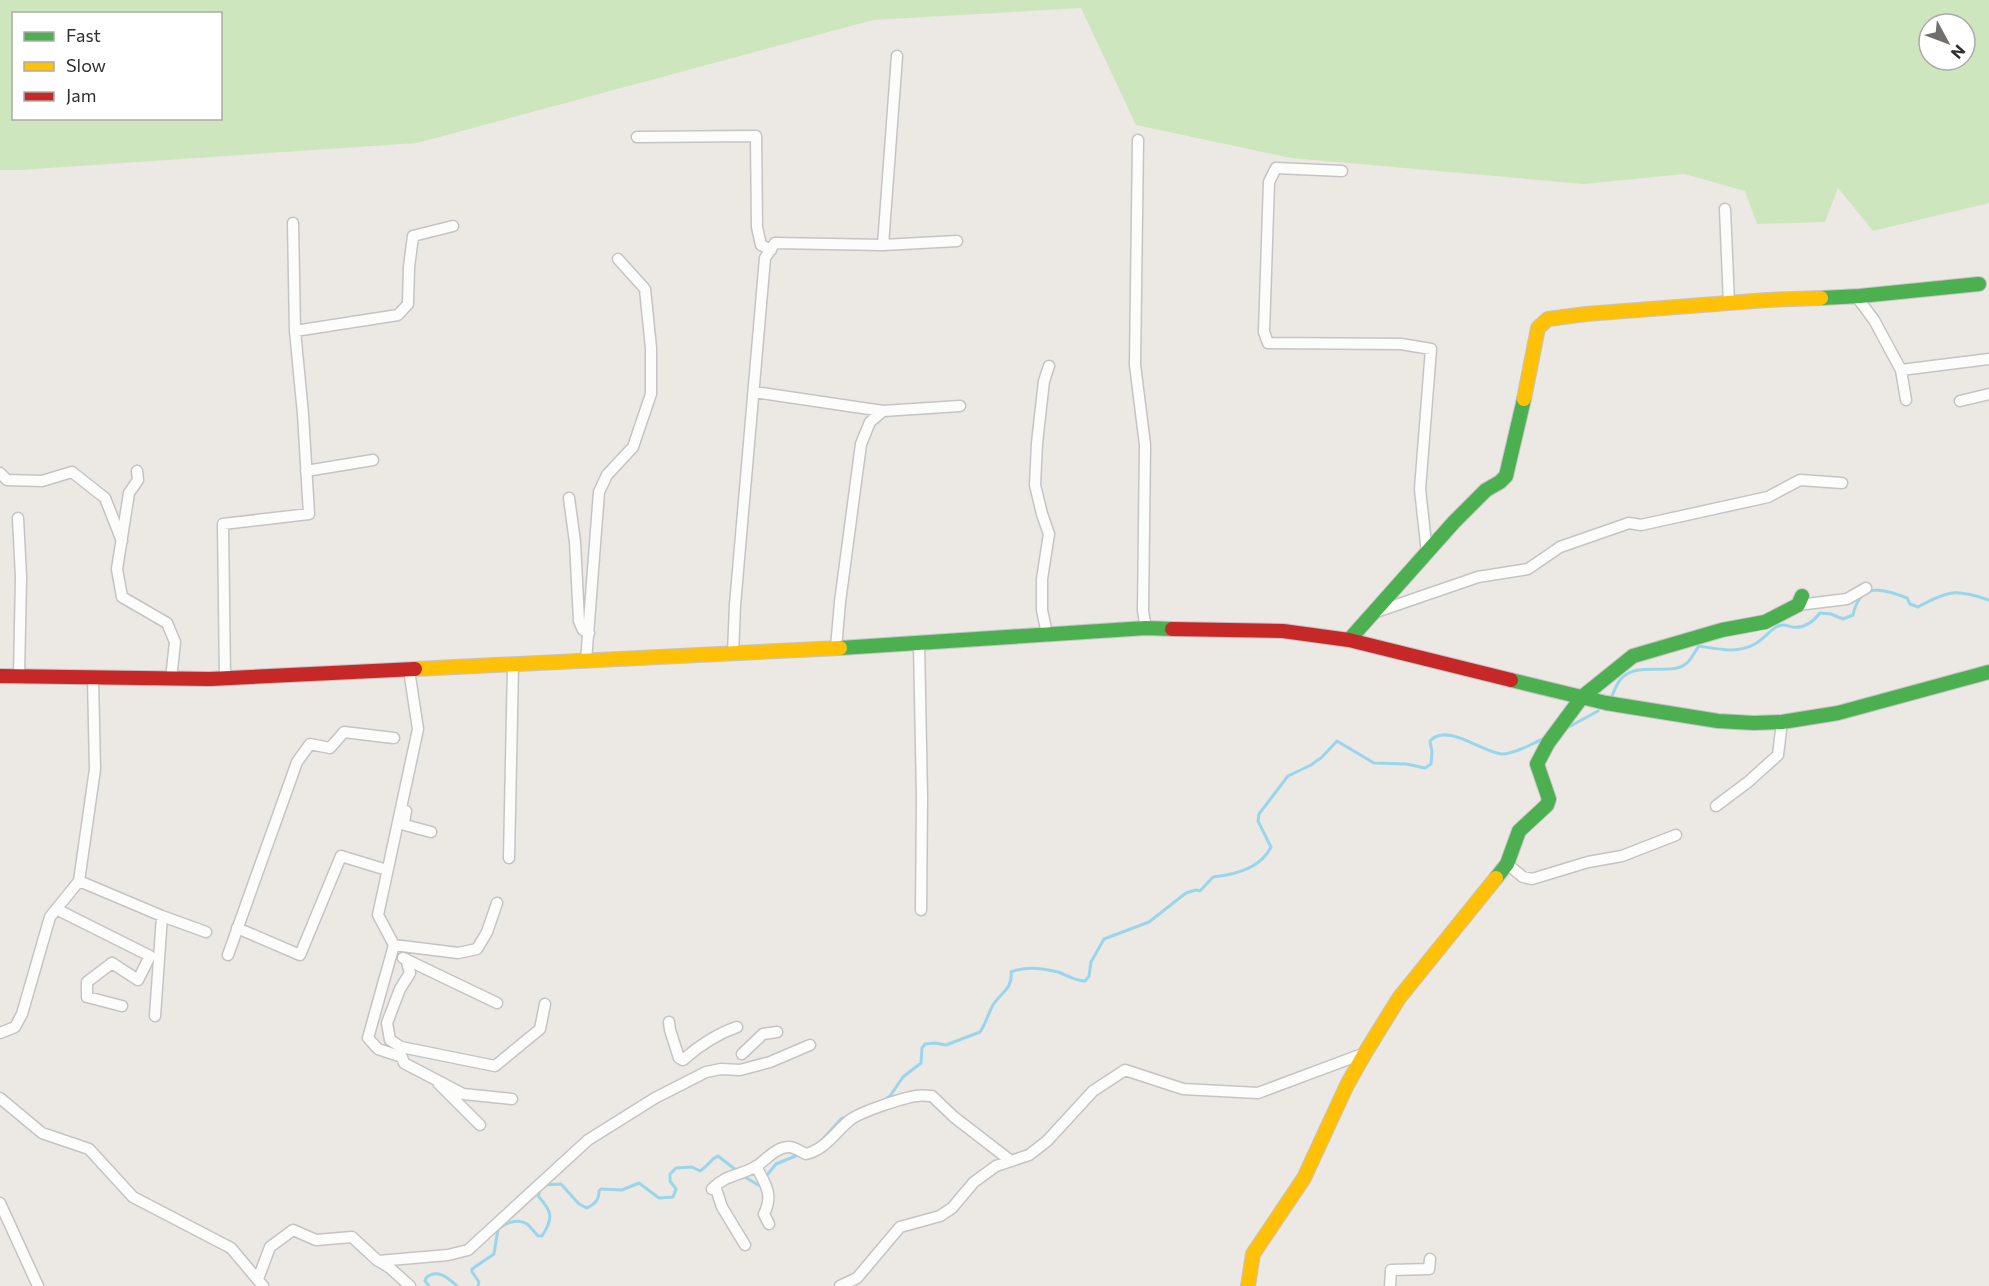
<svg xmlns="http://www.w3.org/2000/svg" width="1989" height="1286" viewBox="0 0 1989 1286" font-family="Commissioner,sans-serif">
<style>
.green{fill:#cee6be;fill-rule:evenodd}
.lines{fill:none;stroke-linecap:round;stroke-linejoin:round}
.stream{stroke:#99d6ec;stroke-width:3}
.street-casing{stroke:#c5c4c5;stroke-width:13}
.fast-casing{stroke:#c5c4c5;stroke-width:16}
.slow-casing{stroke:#c5c4c5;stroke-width:16}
.jam-casing{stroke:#c5c4c5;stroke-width:16}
.street{stroke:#fcfcfb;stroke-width:10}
.fast{stroke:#4caf50;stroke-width:14}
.slow{stroke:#ffc107;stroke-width:14}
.jam{stroke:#c62828;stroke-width:14}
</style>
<rect width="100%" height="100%" fill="#ece8e4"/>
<!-- green -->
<path class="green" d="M0 0H1989V203L1873 231 1838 188 1825 222 1757 224 1745 191 1684 174 1584 184 1291 158 1136 125 1081 8 873 20 417 143 20 170H0ZM14 14H220V118H14ZM1929 24H1965V60H1929Z"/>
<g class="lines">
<!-- stream -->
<path class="stream" d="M1611 698C1614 692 1616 685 1620 680 1637 659 1673 678 1688 662 1692 658 1695 651 1699 646 1718 649 1737 654 1755 644 1764 639 1770 630 1778 626 1784 624 1786 625 1792 627 1804 629 1813 622 1820 613L1831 614 1843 619 1853 615C1860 582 1883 588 1907 598L1910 604 1918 607C1949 590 1956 589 1989 600
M1565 729 1598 711
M884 1100 890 1096 903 1077 921 1063 922 1048 925 1044 935 1043 946 1045 980 1032C986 1023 988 1014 993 1005 1001 992 1013 989 1011 972 1025 966 1043 968 1058 972 1067 975 1075 981 1085 981L1089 976 1091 962 1104 939 1149 922 1186 893 1196 890 1200 891 1213 877C1234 875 1261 868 1271 847L1258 821 1259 814 1288 776 1311 765 1322 757 1337 741 1374 763 1406 764 1425 768 1431 764 1432 752 1430 741C1447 722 1483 753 1502 754 1515 754 1531 744 1543 739
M821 1141 841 1119 848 1116
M768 1174 776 1164 798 1155
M743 1176 760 1186
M543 1185 561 1184 579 1204 587 1208C595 1204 599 1200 599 1191L601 1189 622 1190 639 1183 659 1198 673 1197 676 1189 670 1181V1174L676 1168 692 1167 700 1171C710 1165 710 1159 718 1156L736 1170
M429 1286 425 1281 426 1278C437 1268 448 1278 457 1286
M478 1286 479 1282 472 1272V1269L494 1254 498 1229C505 1223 518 1218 527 1224 531 1227 534 1232 538 1236H542C554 1218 552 1211 538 1196L540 1190"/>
<!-- street casing -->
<g class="street-casing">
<path id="street" d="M637 137 756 136 757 227 761 245 771 250
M1138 140 1135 365 1145 445 1143 611 1146 628
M1342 171 1276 168 1269 182 1264 332 1268 343 1401 344 1431 349 1420 489 1427 553
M1725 209 1729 303
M883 245 957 241
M1856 296 1874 320 1901 370 1906 400
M295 331 398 315 408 304 409 267 413 236 453 226
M1901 370 1989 359
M754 392 883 411 960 406
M1960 401 1989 394
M137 471 138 480 129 493 117 569 122 597 167 623 175 642 171 679
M306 471 373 460
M0 473 7 480 42 481 72 472 105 498 122 541
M569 498 575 542 579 621 583 630 589 633
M18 518 21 577 19 676
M1798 605 1847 599 1866 588
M1376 612 1478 577 1528 569 1560 547 1629 523 1641 525 1768 497 1800 480 1842 483
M1047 634 1042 610V579L1049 534 1042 514 1035 485 1037 443 1044 381 1049 366
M919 643 922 798 921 910
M836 648 840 602 861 444 870 422 883 411
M733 654 735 605 765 258 775 243 883 245 897 56
M586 661 599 492 607 475 633 447 651 394V348L645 289 618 259
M409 670 418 729 378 915 394 945 368 1038 378 1049 402 1057 404 1063 463 1094 512 1099
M93 678 95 769 79 881 162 916 206 932
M225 679 223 524 309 514 303 414 295 331 293 223
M1716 806 1748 782 1778 755 1782 722
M406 811 404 822 405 825 431 832
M509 858 513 665
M1507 864 1523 877 1532 879 1588 862 1622 856 1676 835
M56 909 150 956 138 980 112 963 87 982V997L122 1006
M237 928 300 955 341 856 387 870
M394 945 458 953 477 949 487 932 497 903
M228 955 297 762 310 744 330 748 344 732 394 738
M403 958 497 1003
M406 959 410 973 400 989 387 1023 390 1040 401 1047 495 1066 540 1029 545 1004
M155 1016 162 916
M669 1022 670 1030 679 1058 683 1060C700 1045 716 1034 737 1027
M0 1033 15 1027 22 1014 50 917 79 881
M742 1054 763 1034 777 1032
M438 1083 480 1125
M0 1098 42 1133 89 1149 133 1197 231 1248 263 1286
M756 1166C765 1184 774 1194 764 1214L769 1224
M715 1186 722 1207 745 1245
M712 1189C726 1174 740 1176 757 1166 767 1159 776 1147 789 1147 795 1147 801 1152 806 1154 826 1149 835 1132 850 1120 860 1112 905 1097 917 1096 922 1095 927 1096 932 1096L954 1117 1011 1161
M0 1203 38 1286
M379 1261 390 1268 410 1286
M258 1279 270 1247 293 1230 316 1240 352 1237 378 1261 448 1255 468 1250 588 1140 655 1098 706 1072 721 1069 740 1070 770 1062 810 1045
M840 1286 857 1278 900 1227 940 1216 952 1208 974 1182 996 1166 1029 1155 1047 1141 1093 1091 1125 1070 1183 1089 1258 1093 1365 1053
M1390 1286 1391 1270 1429 1269 1430 1259"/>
</g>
<!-- fast casing -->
<g class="fast-casing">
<path id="fast" d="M1821 298 1860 296 1979 284
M1349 640 1454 522 1486 490 1500 482 1506 476 1524 399
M840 648 1146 628 1172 629
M1511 680 1606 703 1718 721 1754 723 1782 722 1838 713 1989 672
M1496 878 1507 864 1519 831 1547 805 1549 799 1537 764 1548 743 1582 697 1633 656 1722 630 1765 622 1798 605 1802 596"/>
</g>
<!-- slow casing -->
<g class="slow-casing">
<path id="slow" d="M1524 399 1538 328 1548 319 1586 314 1767 300 1821 298
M415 669 840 648
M1248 1286 1253 1254 1304 1178 1347 1085 1365 1053 1399 998 1496 878"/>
</g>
<!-- jam casing -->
<g class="jam-casing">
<path id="jam" d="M1172 629 1283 631 1349 640 1511 680
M0 676 210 679 415 669"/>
</g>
<!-- street -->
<use href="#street" class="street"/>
<!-- fast -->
<use href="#fast" class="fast"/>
<!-- slow -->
<use href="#slow" class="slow"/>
<!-- jam -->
<use href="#jam" class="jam"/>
</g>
<!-- legend -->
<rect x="12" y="12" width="210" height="108" fill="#ffffff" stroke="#ababab" stroke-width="1.5"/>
<rect x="24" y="32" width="30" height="9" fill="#4caf50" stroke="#ababab" stroke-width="1.5"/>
<text x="66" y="42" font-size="18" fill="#2e2e2e">Fast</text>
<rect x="24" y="62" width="30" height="9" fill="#ffc107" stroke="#ababab" stroke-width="1.5"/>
<text x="66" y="72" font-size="18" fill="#2e2e2e">Slow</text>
<rect x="24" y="92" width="30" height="9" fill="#c62828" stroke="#ababab" stroke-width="1.5"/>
<text x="66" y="102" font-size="18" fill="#2e2e2e">Jam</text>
<!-- north arrow -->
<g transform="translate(1947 42) rotate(131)"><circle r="28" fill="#ffffff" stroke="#ababab" stroke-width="1.5"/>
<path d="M0-4.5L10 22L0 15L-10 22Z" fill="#706f6e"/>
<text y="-9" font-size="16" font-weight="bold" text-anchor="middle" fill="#2e2e2e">N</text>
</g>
</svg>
